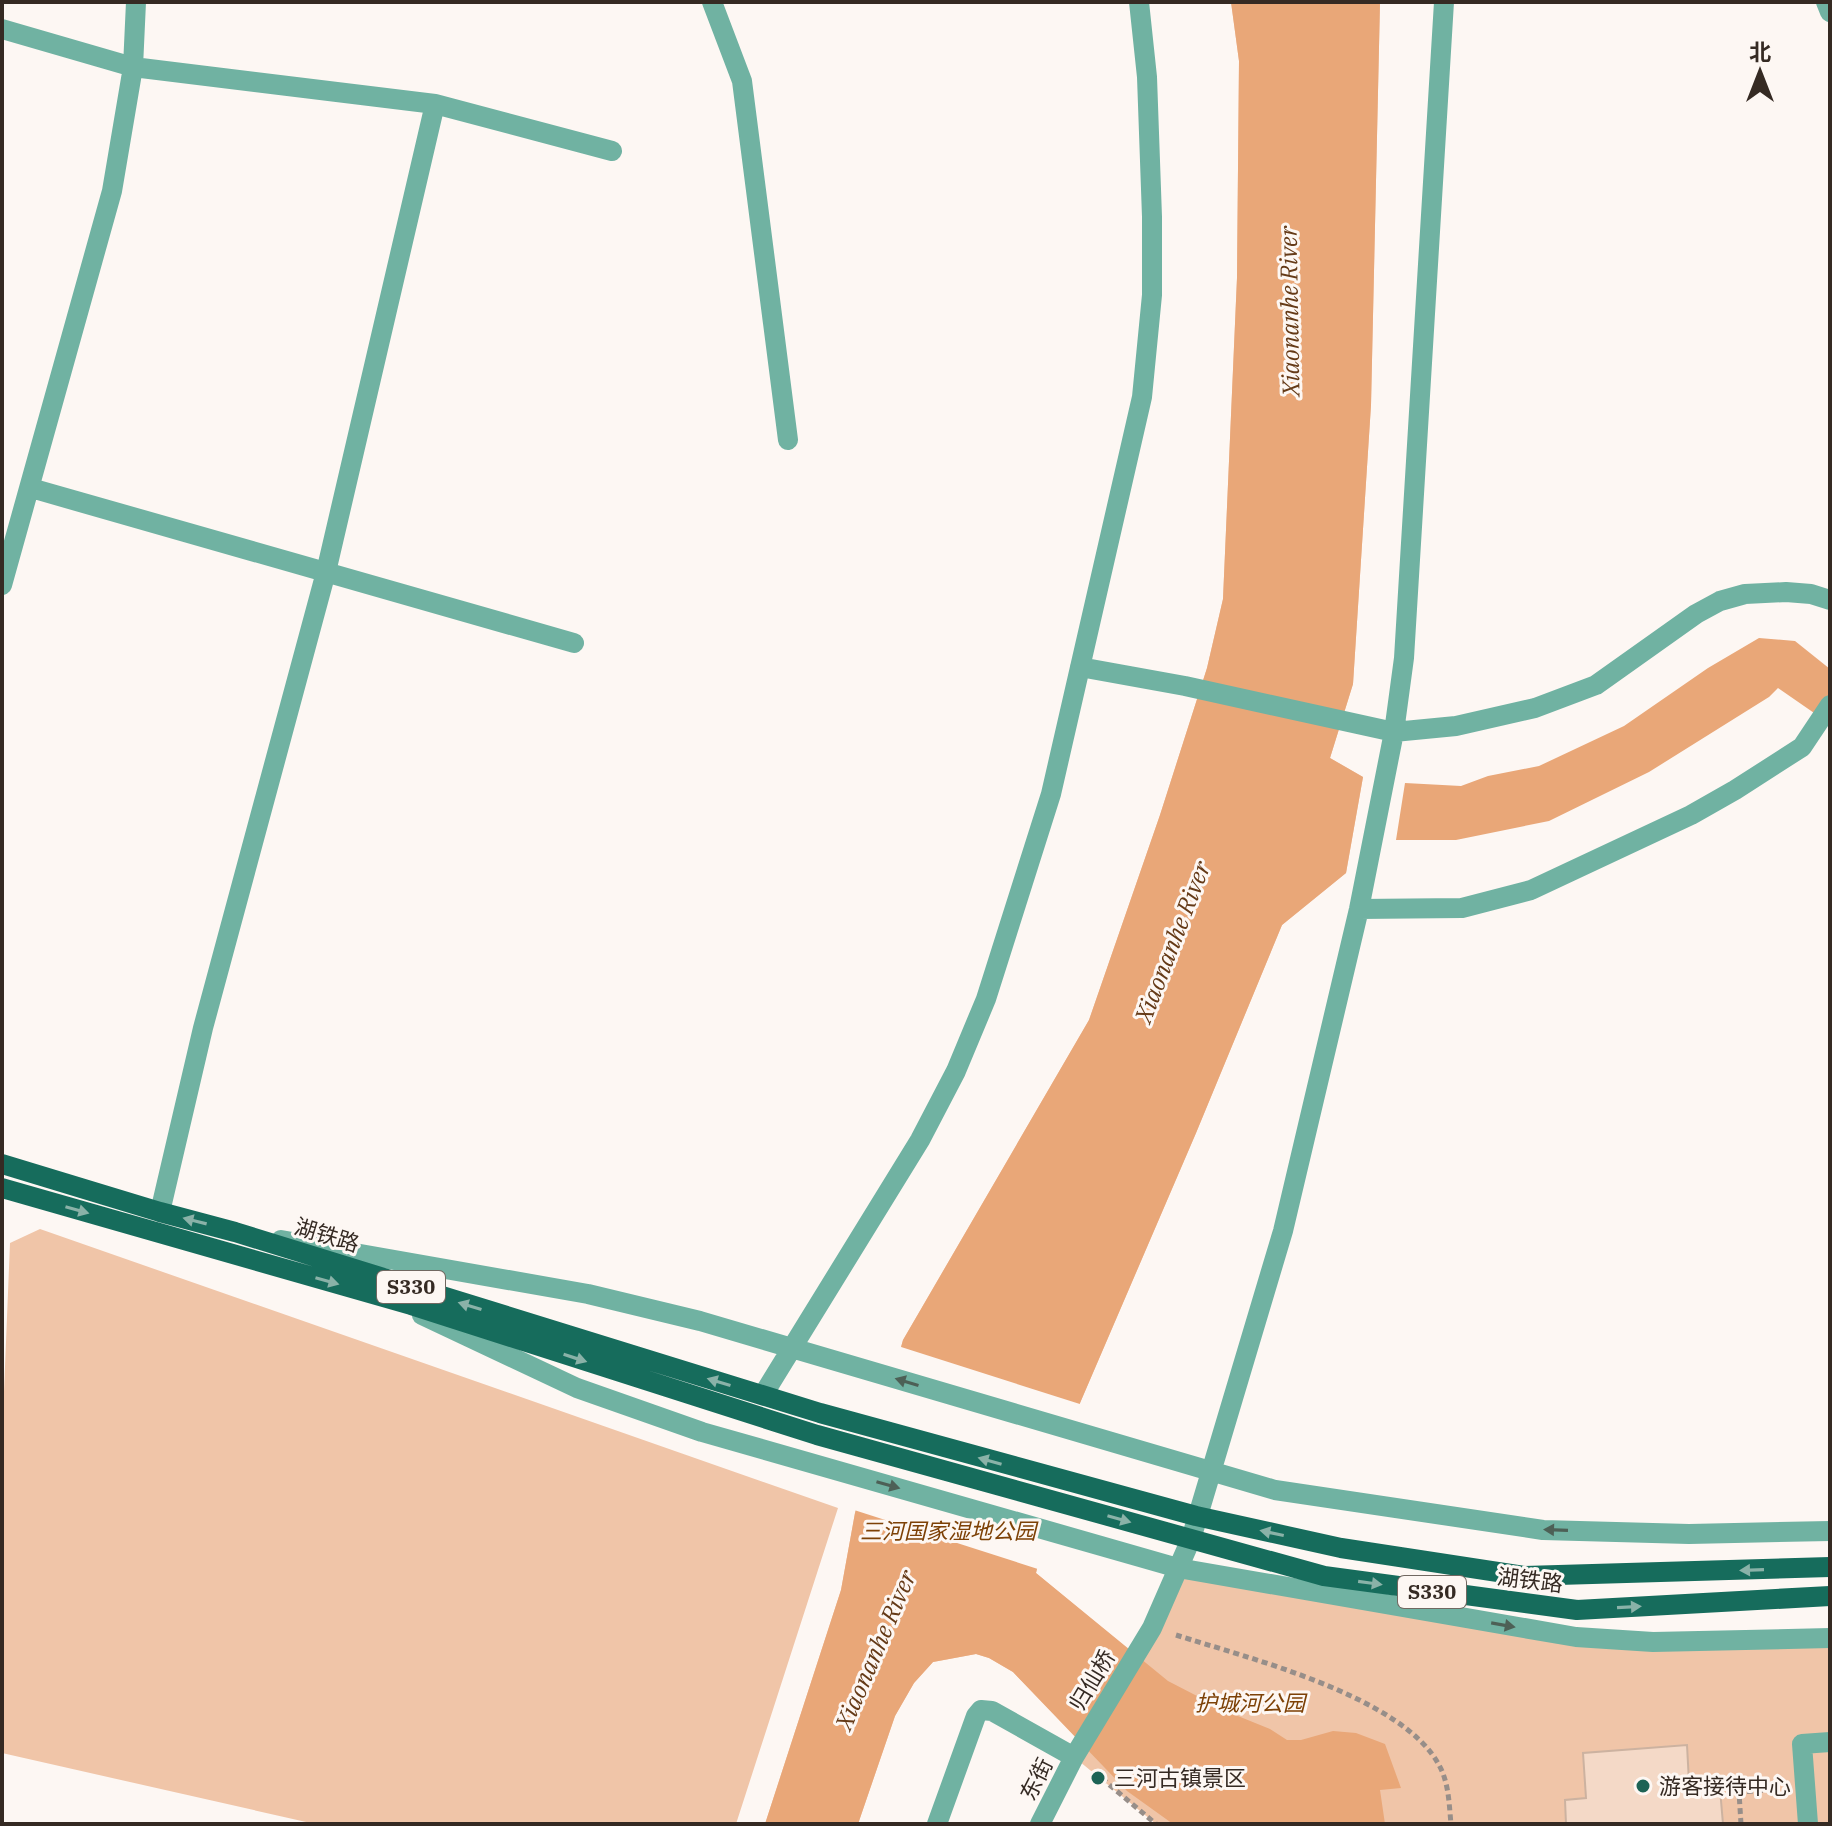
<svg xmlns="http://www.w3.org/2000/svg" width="1832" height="1826" viewBox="0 0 1832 1826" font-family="'IBM Plex Serif','Noto Sans SC',serif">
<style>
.green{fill:#f0c5a8}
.water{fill:#e9a778}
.pier{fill:#fdf7f3}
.building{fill:#f4d9c7;stroke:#ccb2a0;stroke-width:2}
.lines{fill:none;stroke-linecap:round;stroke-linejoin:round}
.path{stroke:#978e89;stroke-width:5;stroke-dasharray:6 4;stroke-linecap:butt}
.minor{stroke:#70b2a2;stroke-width:20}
.major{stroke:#166c5c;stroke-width:20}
.oneway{fill:#8ab2a8}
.oneway2{fill:#4d6056}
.poi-dot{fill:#1d6355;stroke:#fdf7f3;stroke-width:3}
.labels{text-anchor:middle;stroke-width:6;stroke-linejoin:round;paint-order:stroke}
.shield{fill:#fdf7f3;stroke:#716861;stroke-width:2}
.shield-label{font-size:20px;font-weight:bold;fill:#352a23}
.street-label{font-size:22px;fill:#352a23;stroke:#fdf7f3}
.park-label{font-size:22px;font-style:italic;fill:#7d4106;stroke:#fdf7f3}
.poi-label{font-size:22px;fill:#352a23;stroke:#fdf7f3;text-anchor:start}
.water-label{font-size:24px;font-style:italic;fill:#653a17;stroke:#fdf7f3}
</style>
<rect width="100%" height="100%" fill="#fdf7f3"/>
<!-- green -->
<path class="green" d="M1231 2H1380L1371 405 1353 684 1330 758 1363 777 1346 873 1282 925 1196 1133 1074 1417 1036 1573 1135 1655 1178 1568 1576 1637 1830 1638V1824H1156L1074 1757 1082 1743 1013 1672 989 1658 976 1654 933 1662 914 1683 895 1716 858 1824H765L841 1590 855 1513 903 1340 1089 1020 1160 815 1207 668 1223 599 1237 278 1239 61Z
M40 1229 838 1508 736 1824H315L2 1753V1441L10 1243Z"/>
<!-- water -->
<path class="water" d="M1231 2H1380L1371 405 1353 684 1330 758 1363 777 1346 873 1282 925 1196 1133 1074 1417 1036 1573 1168 1681 1228 1712 1270 1729 1287 1740H1301L1333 1731 1356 1733 1385 1744 1401 1788 1380 1790 1385 1824H1173L1127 1791 1013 1672 989 1658 976 1654 933 1662 914 1683 895 1716 858 1824H765L841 1590 855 1513 903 1340 1089 1020 1160 815 1207 668 1223 599 1237 278 1239 61Z
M1759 638 1795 641 1830 669V724L1778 688 1769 697 1649 772 1549 821 1456 840H1396L1405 783 1461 786 1488 776 1539 766 1624 726 1708 668Z"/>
<!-- pier -->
<path class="pier" d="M898 1346 1083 1405 1077 1418 1041 1570 851 1509Z"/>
<!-- building -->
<path class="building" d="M1687 1745 1689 1782 1700 1781V1791L1720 1789 1723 1824H1566L1565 1800 1586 1798 1583 1753Z"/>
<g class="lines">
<!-- path -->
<path class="path" d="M1176 1635C1248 1658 1402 1696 1439 1765 1449 1783 1449 1804 1451 1824
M1094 1772 1156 1824
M1741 1824 1739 1792 1778 1789"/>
<!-- minor -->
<path class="minor" d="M712 2 742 81 788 440
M1826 2 1830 12
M2 29 133 67 435 104 612 151
M31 488 574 643
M2 585 112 191 133 67 136 2
M1080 667 1185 686 1394 732 1456 726 1535 708 1596 685 1696 614 1720 601 1745 594 1786 592 1811 594 1830 600
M1359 909 1462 908 1531 890 1691 815 1735 790 1802 747 1830 705
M160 1212 203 1028 326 572 435 104
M281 1240 588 1294 700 1321 1275 1490 1543 1530 1689 1534 1830 1531
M422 1315 577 1388 702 1432 1178 1568 1576 1637 1653 1642 1830 1638
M763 1395 920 1140 956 1071 986 999 1051 794 1142 397 1152 295V217L1147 77 1139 2
M937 1824 976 1716 981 1710 992 1711 1074 1757
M1040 1824 1074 1757 1152 1628 1191 1539 1283 1231 1359 909 1394 732 1404 658 1444 2
M1808 1824 1802 1744 1830 1742"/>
<!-- major -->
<path class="major" d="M2 1164 160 1212 235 1232 820 1413 1196 1516 1341 1548 1524 1576 1830 1567
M2 1188 411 1305 817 1435 1324 1576 1577 1610 1830 1596"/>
</g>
<!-- one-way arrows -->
<defs><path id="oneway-solid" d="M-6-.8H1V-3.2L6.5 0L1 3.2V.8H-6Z" transform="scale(2)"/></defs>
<g class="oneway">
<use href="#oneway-solid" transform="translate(77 1210) rotate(16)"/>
<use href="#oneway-solid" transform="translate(195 1221) rotate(-166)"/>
<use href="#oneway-solid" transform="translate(327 1281) rotate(16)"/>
<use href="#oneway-solid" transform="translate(470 1306) rotate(-163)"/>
<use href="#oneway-solid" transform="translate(575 1358) rotate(18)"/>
<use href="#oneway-solid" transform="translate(719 1382) rotate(-163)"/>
<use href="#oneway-solid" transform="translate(990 1461) rotate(-164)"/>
<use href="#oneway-solid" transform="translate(1119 1519) rotate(16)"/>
<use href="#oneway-solid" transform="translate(1272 1533) rotate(-168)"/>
<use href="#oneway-solid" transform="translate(1752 1570) rotate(178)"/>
<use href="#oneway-solid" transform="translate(1370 1583) rotate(8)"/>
<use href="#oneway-solid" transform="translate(1629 1607) rotate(-3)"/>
</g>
<g class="oneway2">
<use href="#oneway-solid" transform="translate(907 1382) rotate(-163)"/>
<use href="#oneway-solid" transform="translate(888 1485) rotate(16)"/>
<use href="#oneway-solid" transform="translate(1556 1530) rotate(-178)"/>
<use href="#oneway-solid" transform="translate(1503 1625) rotate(10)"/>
</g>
<!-- markers -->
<g class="poi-dot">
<circle cx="1098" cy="1778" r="8"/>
<circle cx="1643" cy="1786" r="8"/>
</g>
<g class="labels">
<!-- shield labels -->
<g class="shield">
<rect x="377" y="1271" width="68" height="32" rx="6"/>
<rect x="1398" y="1576" width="68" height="32" rx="6"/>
</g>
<g class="shield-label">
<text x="411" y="1294">S330</text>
<text x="1432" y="1599">S330</text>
</g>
<!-- street labels -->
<g class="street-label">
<text transform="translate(327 1235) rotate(17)" y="8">湖铁路</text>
<text transform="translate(1530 1580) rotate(7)" y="8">湖铁路</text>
<text transform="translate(1092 1680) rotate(-59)" y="8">归仙桥</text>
<text transform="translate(1036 1779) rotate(-63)" y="8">东街</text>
</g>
<!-- park labels -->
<g class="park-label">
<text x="948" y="1539">三河国家湿地公园</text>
<text x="1250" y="1711">护城河公园</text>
</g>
<!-- poi labels -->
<g class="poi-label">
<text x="1114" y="1786">三河古镇景区</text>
<text x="1659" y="1794">游客接待中心</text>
</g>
<!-- water labels -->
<g class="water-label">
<text transform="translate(1290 311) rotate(-91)" y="8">Xiaonanhe River</text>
<text transform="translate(1173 942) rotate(-69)" y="8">Xiaonanhe River</text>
<text transform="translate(876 1650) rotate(-67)" y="8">Xiaonanhe River</text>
</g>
</g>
<!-- border -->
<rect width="1832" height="1826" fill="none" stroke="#352a23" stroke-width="8"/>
<!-- north arrow -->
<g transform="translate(1760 72)" stroke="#fdf7f3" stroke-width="6" paint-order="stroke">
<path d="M0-6L14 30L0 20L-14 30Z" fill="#352a23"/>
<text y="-12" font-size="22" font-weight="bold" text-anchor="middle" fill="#352a23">北</text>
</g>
</svg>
